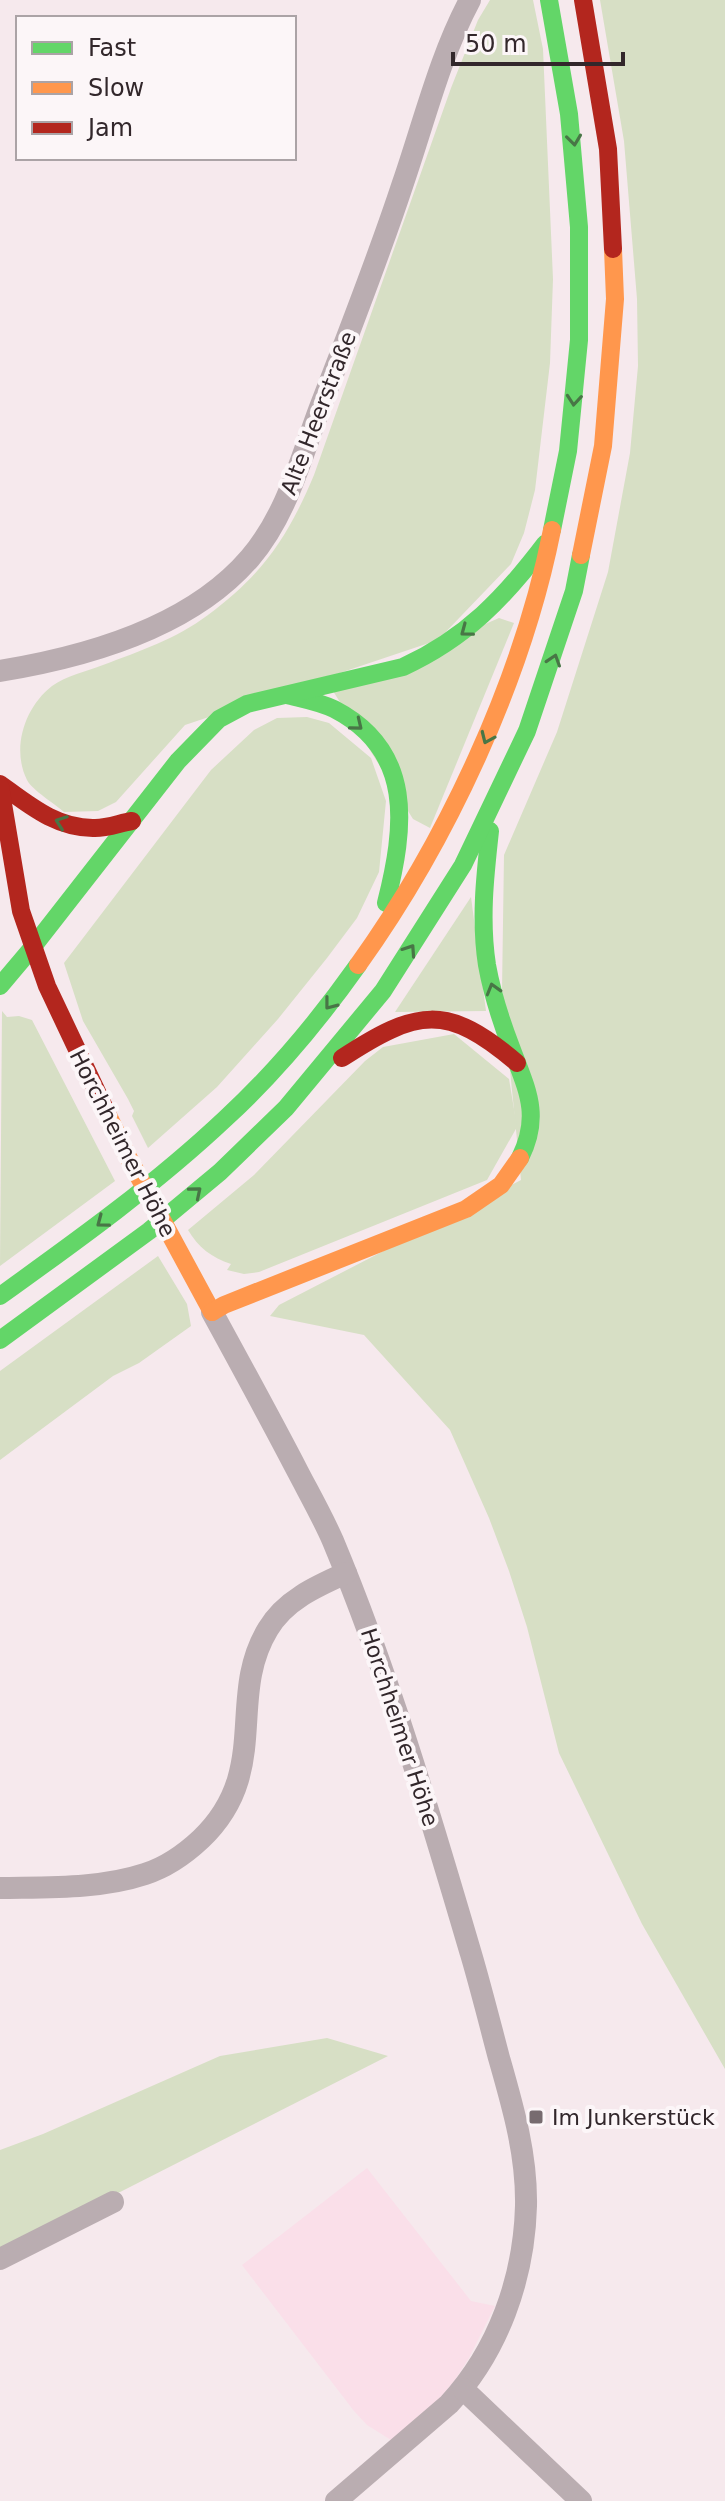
<svg xmlns="http://www.w3.org/2000/svg" width="725" height="2501" font-family="'DejaVu Sans',sans-serif">
	<style>
		.built { fill: #fadfe9 }
		.green { fill: #d7dfc5 }
		.lines { fill: none; stroke-linecap: round; stroke-linejoin: round }
		.street { stroke: #baadb1; stroke-width: 22 }
		.fast { stroke: #63d668; stroke-width: 18 }
		.slow { stroke: #ff974d; stroke-width: 18 }
		.jam { stroke: #b3261e; stroke-width: 18 }
		.oneway { stroke: #487646 }
		.poi-dot { fill: #776b6f; stroke: #fcf6f8; stroke-width: 3 }
		.labels { text-anchor: middle; stroke-width: 8; stroke-linejoin: round; paint-order: stroke }
		.street-label { font-size: 22px; fill: #32272b; stroke: #fcf6f8 }
		.poi-label { font-size: 22px; fill: #32272b; stroke: #fcf6f8; text-anchor: start }
	</style>
	<rect width="100%" height="100%" fill="#f6e9ed"/>
	<polygon class="built" points="367,2168 471,2301 495,2306 469,2358 455,2380 441,2397 391,2440 367,2425 354,2411 242,2265"/>
	<g class="green">
		<path d="M490 0H533L543 49 553 279 550 363 535 490 524 533 511 564 438 640 185 725 116 802 98 811 64 812C55 804 32 790 27 780 11 748 25 707 52 686 66 676 87 671 103 665 140 651 176 639 208 615 263 574 288 537 314 475L451 88 478 20Z"/>
		<polygon points="600,0 725,0 725,2069 642,1924 559,1753 527,1627 509,1571 489,1518 450,1430 364,1335 270,1316 279,1305 521,1180 502,990 504,855 557,732 608,572 630,453 638,366 637,299 624,141"/>
		<polygon points="499,618 514,623 430,828 413,819 333,691"/>
		<polygon points="307,717 329,723 371,758 386,801 379,872 357,918 327,958 278,1019 217,1087 148,1148 132,1116 134,1111 128,1099 83,1021 64,963 211,770 254,730 277,718"/>
		<polygon points="471,897 486,1011 395,1012"/>
		<polygon points="2,1011 7,1017 19,1016 32,1020 115,1181 0,1266"/>
		<path d="M454 1034 509 1079 517 1127 487 1180 259 1272 244 1274 227 1270 231 1264C212 1258 198 1247 188 1230L254 1175 365 1061 383 1047Z"/>
		<polygon points="158,1256 187,1304 191,1326 139,1363 113,1376 0,1460 0,1371"/>
		<polygon points="327,2038 388,2056 0,2253 0,2150 43,2134 220,2056"/>
	</g>
	<g class="lines">
		<g class="street">
			<path d="M0 671C86 657 191 627 250 558 286 516 300 461 319 410 348 335 378 259 403 183 424 122 440 56 470 0"/>
			<path d="M212 1312C241 1365 270 1418 298 1472 310 1495 323 1518 333 1541 389 1675 430 1815 471 1954 481 1988 490 2024 499 2058 513 2107 527 2155 526 2206 524 2279 498 2351 449 2404L336 2501"/>
			<path d="M0 1888C47 1887 100 1889 145 1874 167 1867 185 1854 201 1839 272 1771 226 1698 268 1629 285 1600 317 1586 346 1573"/>
			<polyline points="0,2259 113,2202"/>
			<polyline points="463,2389 581,2501"/>
		</g>
		<g class="fast">
			<polyline points="549,0 569,114 579,227 579,340 568,451 552,530"/>
			<path d="M287 695C303 699 320 702 334 709 415 751 405 827 386 903"/>
			<path d="M490 831C485 876 480 920 487 965 492 993 501 1021 511 1047 526 1088 542 1114 520 1158"/>
			<path d="M32 948 178 761 219 719 247 704 403 667C466 638 504 598 545 544"/>
			<polyline points="0,986 32,948"/>
			<path d="M0 1296C78 1240 156 1184 226 1118 276 1072 319 1020 358 965"/>
			<polyline points="0,1340 149,1231 220,1172 286,1108 383,991 463,865 527,731 574,591 581,555"/>
		</g>
		<g class="slow">
			<polyline points="581,555 603,446 615,299 613,249"/>
			<path d="M358 965C447 841 522 680 552 530"/>
			<polyline points="108,1115 127,1155 212,1312"/>
			<polyline points="212,1312 224,1305 466,1209 501,1185 520,1158"/>
		</g>
		<g class="jam">
			<polyline points="583,0 608,149 613,249"/>
			<path d="M0 784C29 805 57 829 95 828 108 828 120 823 132 821"/>
			<polyline points="0,786 21,911 47,986 108,1115"/>
			<path d="M342 1058C417 1009 447 1003 517 1063"/>
		</g>
	</g>
	<defs><path id="oneway-chevron" d="M-2-3.5L2.5 0L-2 3.5" fill="none" stroke-width="1.6" stroke-linecap="round" stroke-linejoin="round" transform="scale(2)"/></defs>
	<g class="oneway">
		<use href="#oneway-chevron" transform="translate(574 140) rotate(83)"/>
		<use href="#oneway-chevron" transform="translate(574 400) rotate(95)"/>
		<use href="#oneway-chevron" transform="translate(466 631) rotate(143)"/>
		<use href="#oneway-chevron" transform="translate(554 660) rotate(-72)"/>
		<use href="#oneway-chevron" transform="translate(357 725) rotate(39)"/>
		<use href="#oneway-chevron" transform="translate(487 738) rotate(114)"/>
		<use href="#oneway-chevron" transform="translate(61 822) rotate(-160)"/>
		<use href="#oneway-chevron" transform="translate(410 950) rotate(-56)"/>
		<use href="#oneway-chevron" transform="translate(493 989) rotate(-106)"/>
		<use href="#oneway-chevron" transform="translate(330 1004) rotate(128)"/>
		<use href="#oneway-chevron" transform="translate(196 1192) rotate(-40)"/>
		<use href="#oneway-chevron" transform="translate(102 1222) rotate(143)"/>
	</g>
	<rect class="poi-dot" x="528" y="2109" width="16" height="16" rx="4"/>
	<g class="labels">
		<g class="street-label">
			<text transform="translate(318 413) rotate(-69)" y="8">Alte Heerstraße</text>
			<text transform="translate(123 1143) rotate(63)" y="8">Horchheimer Höhe</text>
			<text transform="translate(400 1727) rotate(72)" y="8">Horchheimer Höhe</text>
		</g>
		<g class="poi-label">
			<text x="552" y="2125">Im Junkerstück</text>
		</g>
	</g>
	<rect x="16" y="16" width="280" height="144" fill="#fcf6f8" stroke="#aba3a6" stroke-width="2"/>
	<rect x="32" y="42" width="40" height="12" fill="#63d668" stroke="#aba3a6" stroke-width="2"/>
	<text x="88" y="56" font-size="24" fill="#32272b">Fast</text>
	<rect x="32" y="82" width="40" height="12" fill="#ff974d" stroke="#aba3a6" stroke-width="2"/>
	<text x="88" y="96" font-size="24" fill="#32272b">Slow</text>
	<rect x="32" y="122" width="40" height="12" fill="#b3261e" stroke="#aba3a6" stroke-width="2"/>
	<text x="88" y="136" font-size="24" fill="#32272b">Jam</text>
	<path d="M453 52v12h170v-12" fill="none" stroke="#32272b" stroke-width="4"/>
	<text x="465" y="52" font-size="24" fill="#32272b" stroke="#fcf6f8" stroke-width="6" paint-order="stroke">50 m</text>
</svg>
